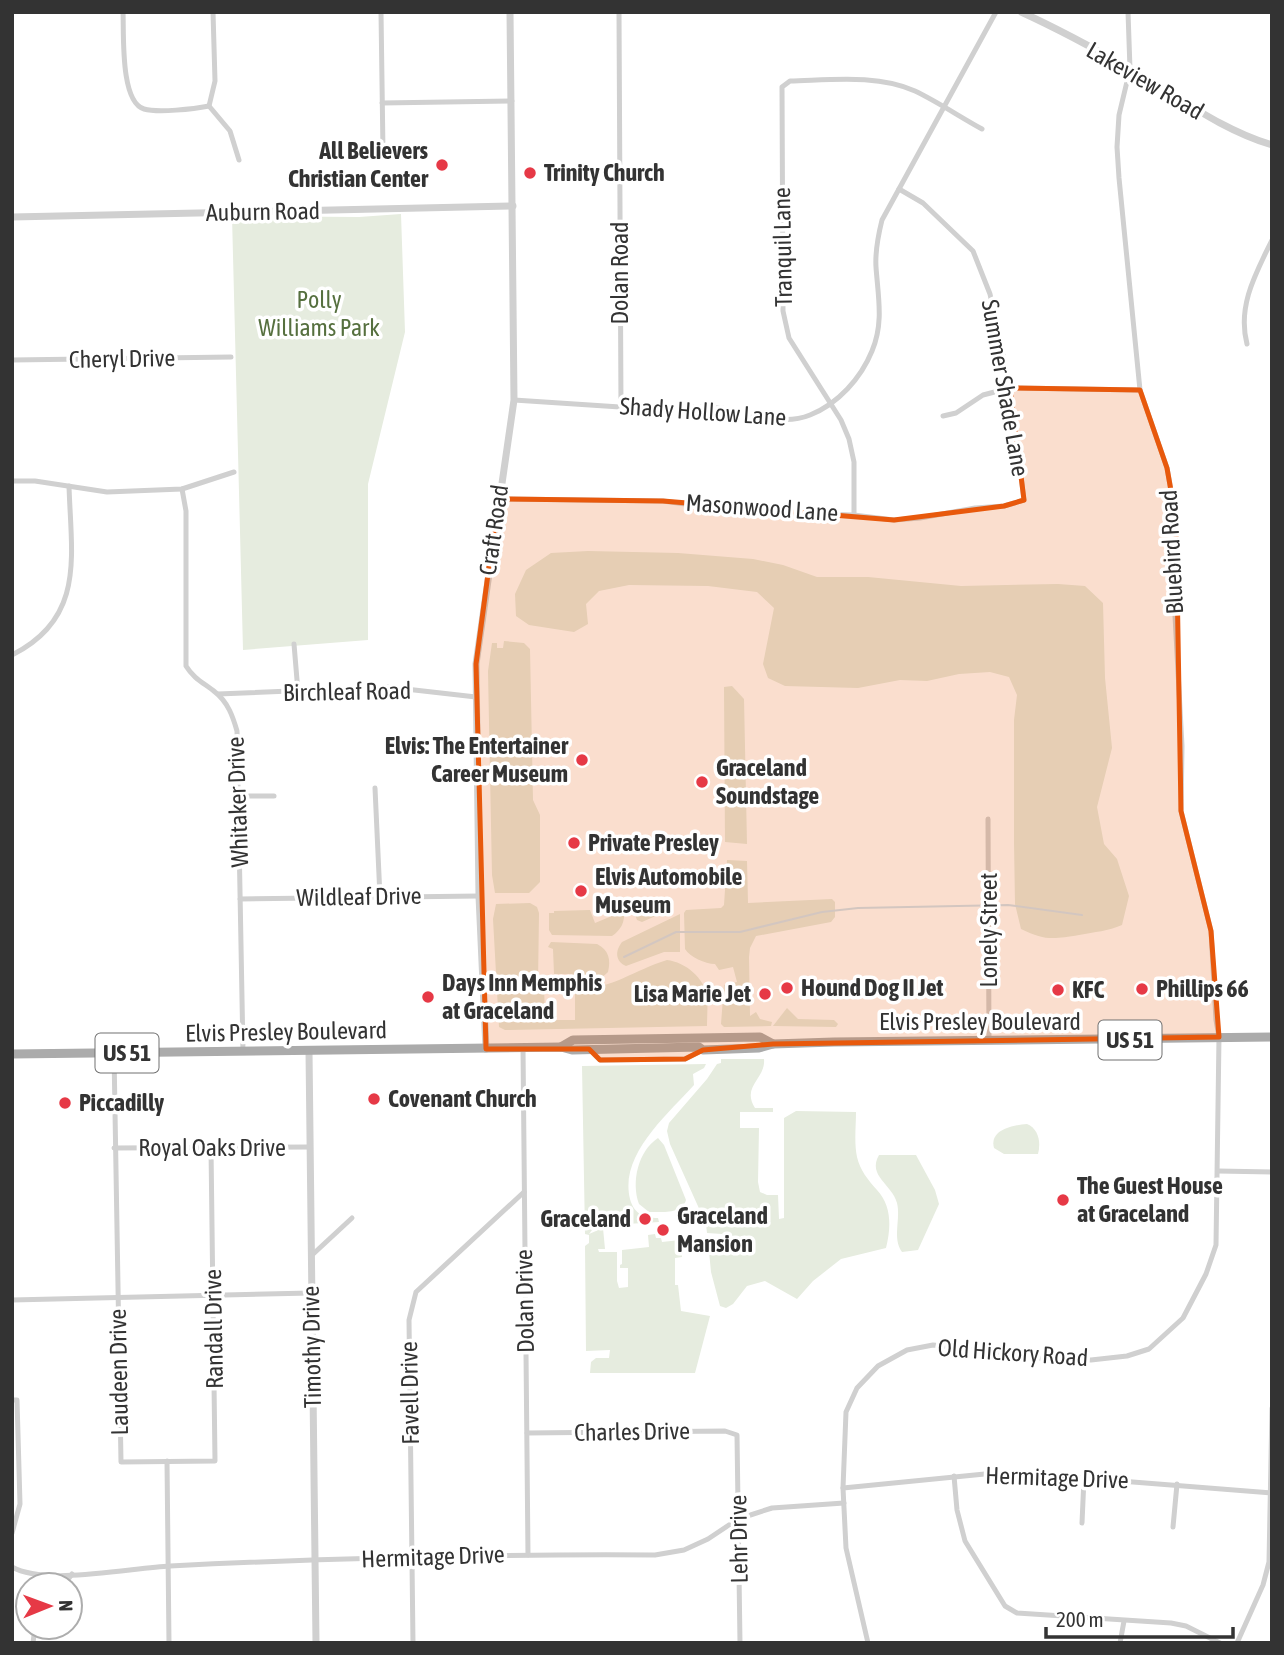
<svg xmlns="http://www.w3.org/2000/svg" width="1284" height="1655" font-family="'Asap Condensed',sans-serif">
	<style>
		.green { fill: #e6ecdf }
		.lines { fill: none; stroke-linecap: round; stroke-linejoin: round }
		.stream { stroke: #cfe2ee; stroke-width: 2 }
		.minor { stroke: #d0d0d0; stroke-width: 5 }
		.tertiary { stroke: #d0d0d0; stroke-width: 7 }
		.primary { stroke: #ababab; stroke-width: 9 }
		.marked { fill: #e8590c; fill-opacity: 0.2; stroke: #e8590c; stroke-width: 5; stroke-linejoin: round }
		.poi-dot { fill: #e63946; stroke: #fff; stroke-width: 2.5 }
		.labels { text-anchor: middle; stroke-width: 7; stroke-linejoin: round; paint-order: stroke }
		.shield { fill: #fff; stroke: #707070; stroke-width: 2 }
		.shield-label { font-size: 23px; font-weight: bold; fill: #333 }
		.street-label { font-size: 24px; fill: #333; stroke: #fff }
		.poi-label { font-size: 24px; font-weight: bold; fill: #333; stroke: #fff; text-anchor: start }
		.park-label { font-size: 24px; fill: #56703f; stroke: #fff }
	</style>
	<rect width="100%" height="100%" fill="#fff"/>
	<g class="green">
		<polygon points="401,214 405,332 368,484 368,640 243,650 232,216 359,217"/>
		<path d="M588 551 678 553 753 559 783 565 817 577H868L961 586 1058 584 1085 586 1103 603 1105 678 1112 748 1097 807 1104 844 1117 859 1129 896 1122 925C1108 931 1095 932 1079 935 1054 939 1045 941 1021 929L1015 904 1014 842V720L1017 695 1009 677 990 672 959 674 927 681 900 680 858 688 785 686 768 678 763 664 774 608 757 592 708 586 629 585 599 591 586 604 588 624 574 632 529 625 516 616 515 594 526 570 551 553Z"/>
		<polygon points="504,641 524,643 530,649 533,800 540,815 540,882 529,893 495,893 492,875 488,671 492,643 497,643 497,648 503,648"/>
		<polygon points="732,686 744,699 747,844 725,842 724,687"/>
		<path d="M727 860 747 861 748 903 832 899 835 902V917L831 922 756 936 750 948 749 957 750 1016 756 1012 760 1019 772 1022 771 1026 724 1027 721 1024 724 985 737 982 733 967 719 970 715 964C705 964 690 957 685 949L684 913 686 910 721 908 724 905Z"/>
		<polygon points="666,900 669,903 669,910 642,922 637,920 633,909 638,902"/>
		<path d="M530 903 537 907 539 913 538 983 544 984 545 1020H575V989C611 990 634 970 667 960 685 962 705 978 707 997 708 1006 707 1016 707 1026L505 1030 499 1027 493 919 496 904Z"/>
		<path d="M590 910 595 923 624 911C625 922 621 930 612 936L552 935 549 930V913H554V911Z"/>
		<path d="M680 914V952H664L626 966C615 961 615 951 622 942Z"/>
		<path d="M551 942 597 944C609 950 611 960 608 972 600 981 586 981 574 981L572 974H554L553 949 548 947Z"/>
		<polygon points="787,1008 798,1019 834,1020 838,1024 836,1027 773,1026"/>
		<path d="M721 1059H764C766 1079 741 1086 755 1108H773V1112H740V1128H759L758 1182 760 1192 767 1195H778L779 1219 784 1218V1118L796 1111 856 1112C856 1126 854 1143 857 1157 860 1170 868 1180 877 1190 892 1206 891 1228 886 1248L841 1259 813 1281 797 1299 765 1281 747 1286 733 1304 726 1308 720 1306 711 1272 708 1241 722 1237V1234L707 1233 706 1224 670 1144 667 1131 669 1123 707 1079 717 1064 721 1063Z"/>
		<path d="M706 1064 704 1068 693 1074 694 1085C668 1114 619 1155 630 1199 634 1214 644 1218 658 1218L659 1222 595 1226 589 1234 603 1228 605 1249H598L599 1252H617V1281L619 1288 628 1287V1268H620V1265L622 1264V1250L649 1247 648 1235 655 1234 656 1238H661L662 1242 680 1240 682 1257 675 1258V1285H678L681 1311 710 1316 695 1373H590L591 1362 596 1358H609L610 1350 586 1351 585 1246 589 1243V1235L585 1234 582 1066Z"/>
		<path d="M1027 1124C1039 1129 1041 1143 1038 1154H1004L994 1148C989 1130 1013 1125 1027 1124Z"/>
		<path d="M658 1138 664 1145 686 1200C682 1214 662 1212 649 1212L639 1204C631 1182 638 1151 658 1138Z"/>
		<path d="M879 1155H916L935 1190 939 1204 918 1250 902 1252C892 1238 901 1219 897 1203 892 1184 867 1176 879 1155Z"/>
	</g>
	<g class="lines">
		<polyline class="stream" points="624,957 676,932 740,932 822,912 858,908 1008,905 1082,915"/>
		<g class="minor">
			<path d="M123 12C124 33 120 102 144 109 158 113 194 109 209 106"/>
			<polyline points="213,12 215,81 209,106 230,131 239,160"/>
			<polyline points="381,12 383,152"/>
			<polyline points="619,12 621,407"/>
			<polyline points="382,103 512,101"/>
			<path d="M1247 344C1237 306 1256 273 1272 240"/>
			<polyline points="12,360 231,357"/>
			<path d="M514 400C549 402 585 405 620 407 654 408 688 405 721 408 751 412 781 427 810 415 838 404 861 378 872 351 884 323 878 296 876 267 875 251 878 236 882 220L996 12"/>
			<polyline points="943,416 956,413 983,395 1010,388 1140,390"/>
			<polyline points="12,481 35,481 107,492 182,489 234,472"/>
			<path d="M182 489 186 511V666C194 679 204 683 215 692 228 702 233 717 237 731L243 1052"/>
			<polyline points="498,499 663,501 745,512 854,515 894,520 920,518 975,508 1004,506 1024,500 1010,388 990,294 973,251 923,203 899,189"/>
			<path d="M854 515V462L849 439 841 420 789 338 783 311 782 87 790 81C830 80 878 74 915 91 938 102 960 117 982 129"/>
			<polyline points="294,644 298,692"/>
			<path d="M12 655C86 618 71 555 69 486"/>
			<polyline points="218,694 388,687 476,697"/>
			<polyline points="375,788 380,897"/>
			<polyline points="239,796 274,796"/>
			<polyline points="988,819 989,1041"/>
			<polyline points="240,899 479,896"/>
			<polyline points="523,1048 528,1555"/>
			<polyline points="589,1049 600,1060 606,1060 685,1059 703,1050"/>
			<polyline points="114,1053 121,1462 215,1461 211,1148"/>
			<polyline points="114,1148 310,1147"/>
			<polyline points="1218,1171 1272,1172"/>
			<polyline points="311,1256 352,1218"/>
			<polyline points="12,1300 311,1293"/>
			<polyline points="12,1400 17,1400 20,1504 12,1533"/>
			<polyline points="527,1433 725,1431 737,1435 740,1643"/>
			<polyline points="167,1461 169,1643"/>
			<polyline points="954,1476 957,1510 965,1541 1005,1606 1017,1613 1171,1623 1186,1626 1220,1643"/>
			<polyline points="843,1488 1005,1472 1272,1493"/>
			<polyline points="1082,1523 1084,1478"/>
			<polyline points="1173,1527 1177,1484"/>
			<path d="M12 1567C46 1586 130 1568 170 1566 331 1558 493 1554 655 1555L684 1550 708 1539 738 1519 772 1508 844 1503"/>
			<polyline points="64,1585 72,1574"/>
			<polyline points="33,1643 35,1627"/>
			<polyline points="413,1643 409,1320 416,1292 524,1192"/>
			<polyline points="868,1643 846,1548 843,1488 846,1412 857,1388 878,1366 907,1350 933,1345 962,1348 1013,1357 1091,1360 1127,1356 1149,1349 1183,1318 1206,1274 1216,1245 1219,1037 1216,1020 1211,931 1181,811 1182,746 1173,578 1176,519 1167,468 1140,390 1119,178 1117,147 1119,115 1130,69 1128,12"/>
			<polyline points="1120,1643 1124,1621"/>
			<polyline points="1237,1643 1263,1585 1269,1562 1272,1408"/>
		</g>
		<g class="tertiary">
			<path d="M1021 12C1056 28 1097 50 1130 69 1178 96 1219 129 1272 145"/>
			<polyline points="12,217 513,206"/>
			<polyline points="486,1049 479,896 476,664 514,400 510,12"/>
			<polyline points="309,1051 316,1643"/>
		</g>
		<g class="primary">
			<polyline points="561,1047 573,1040 760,1037 773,1044"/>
			<polyline points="12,1054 561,1047 572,1050 699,1047 703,1050 759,1048 773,1044 834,1042 1272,1037"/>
		</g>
	</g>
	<path class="marked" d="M1010 388 1140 390 1167 468 1176 519 1181 811 1211 931 1219 1037 773 1044 703 1050 685 1059 600 1060 589 1049H486L476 664 498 499 663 501 894 520 1004 506 1024 500Z"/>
	<g class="poi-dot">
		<circle cx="442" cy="165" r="7"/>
		<circle cx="530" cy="173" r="7"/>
		<circle cx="582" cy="760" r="7"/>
		<circle cx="702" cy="782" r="7"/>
		<circle cx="574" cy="843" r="7"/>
		<circle cx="581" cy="891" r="7"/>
		<circle cx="787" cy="988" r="7"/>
		<circle cx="1142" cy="989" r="7"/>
		<circle cx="1058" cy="990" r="7"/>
		<circle cx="765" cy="994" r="7"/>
		<circle cx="428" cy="997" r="7"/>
		<circle cx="374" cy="1099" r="7"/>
		<circle cx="65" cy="1103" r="7"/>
		<circle cx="1063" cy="1200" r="7"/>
		<circle cx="645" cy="1219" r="7"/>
		<circle cx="663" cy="1230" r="7"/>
	</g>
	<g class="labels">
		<g class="shield">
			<rect x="1098.5" y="1020.5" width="63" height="39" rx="5"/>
			<rect x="95.5" y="1033.5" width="63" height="39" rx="5"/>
		</g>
		<g class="shield-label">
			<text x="1130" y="1048">US 51</text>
			<text x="127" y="1061">US 51</text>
		</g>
		<g class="street-label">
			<text transform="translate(1145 81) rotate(30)" y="8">Lakeview Road</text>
			<text transform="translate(263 212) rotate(-1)" y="8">Auburn Road</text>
			<text transform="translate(783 247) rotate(-91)" y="8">Tranquil Lane</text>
			<text transform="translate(620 273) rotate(-90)" y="8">Dolan Road</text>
			<text transform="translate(122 359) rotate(-1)" y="8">Cheryl Drive</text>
			<text transform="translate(1005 388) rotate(80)" y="8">Summer Shade Lane</text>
			<text transform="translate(703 412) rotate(4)" y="8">Shady Hollow Lane</text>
			<text transform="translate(762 508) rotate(4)" y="8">Masonwood Lane</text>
			<text transform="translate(494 530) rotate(-82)" y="8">Craft Road</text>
			<text transform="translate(1172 552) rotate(-93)" y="8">Bluebird Road</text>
			<text transform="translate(347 692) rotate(-1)" y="8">Birchleaf Road</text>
			<text transform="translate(238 802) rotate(-92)" y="8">Whitaker Drive</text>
			<text transform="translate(359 897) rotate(-1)" y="8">Wildleaf Drive</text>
			<text transform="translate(989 930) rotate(-90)" y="8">Lonely Street</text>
			<text x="980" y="1030">Elvis Presley Boulevard</text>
			<text transform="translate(286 1032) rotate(-1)" y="8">Elvis Presley Boulevard</text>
			<text x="212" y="1156">Royal Oaks Drive</text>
			<text transform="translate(525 1301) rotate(-91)" y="8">Dolan Drive</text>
			<text transform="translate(214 1329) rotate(-91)" y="8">Randall Drive</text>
			<text transform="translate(312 1347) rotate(-91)" y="8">Timothy Drive</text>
			<text transform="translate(1013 1353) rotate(4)" y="8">Old Hickory Road</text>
			<text transform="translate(119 1372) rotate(-91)" y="8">Laudeen Drive</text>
			<text transform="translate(410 1393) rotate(-91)" y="8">Favell Drive</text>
			<text transform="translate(632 1432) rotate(-1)" y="8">Charles Drive</text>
			<text transform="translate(1057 1478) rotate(2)" y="8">Hermitage Drive</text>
			<text transform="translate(739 1539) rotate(-91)" y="8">Lehr Drive</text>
			<text transform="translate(433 1557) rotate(-2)" y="8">Hermitage Drive</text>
		</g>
		<g class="poi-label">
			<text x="428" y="159" text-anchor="end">All Believers<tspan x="428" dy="28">Christian Center</tspan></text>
			<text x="544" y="181">Trinity Church</text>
			<text x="568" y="754" text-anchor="end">Elvis: The Entertainer<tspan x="568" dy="28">Career Museum</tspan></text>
			<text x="716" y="776">Graceland<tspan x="716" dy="28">Soundstage</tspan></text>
			<text x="588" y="851">Private Presley</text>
			<text x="595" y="885">Elvis Automobile<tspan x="595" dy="28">Museum</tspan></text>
			<text x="442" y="991">Days Inn Memphis<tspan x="442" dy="28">at Graceland</tspan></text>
			<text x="801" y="996">Hound Dog II Jet</text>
			<text x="1156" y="997">Phillips 66</text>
			<text x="1072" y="998">KFC</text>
			<text x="751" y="1002" text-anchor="end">Lisa Marie Jet</text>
			<text x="388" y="1107">Covenant Church</text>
			<text x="79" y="1111">Piccadilly</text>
			<text x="1077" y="1194">The Guest House<tspan x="1077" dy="28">at Graceland</tspan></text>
			<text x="677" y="1224">Graceland<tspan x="677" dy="28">Mansion</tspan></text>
			<text x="631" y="1227" text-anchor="end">Graceland</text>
		</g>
		<g class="park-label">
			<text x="319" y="308">Polly<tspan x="319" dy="28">Williams Park</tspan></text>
		</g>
	</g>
	<rect width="1284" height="1655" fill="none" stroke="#333333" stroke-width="28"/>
	<g transform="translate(49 1606) rotate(89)"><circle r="33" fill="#ffffff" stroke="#adadad" stroke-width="2"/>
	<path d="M0-5L12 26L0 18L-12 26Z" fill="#e63946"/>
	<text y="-10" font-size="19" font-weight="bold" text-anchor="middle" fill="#333333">N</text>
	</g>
	<path d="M1046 1627v10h187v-10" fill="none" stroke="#333333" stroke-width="3.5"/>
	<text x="1056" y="1627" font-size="21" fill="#333333" stroke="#ffffff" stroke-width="5" paint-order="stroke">200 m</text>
</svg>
